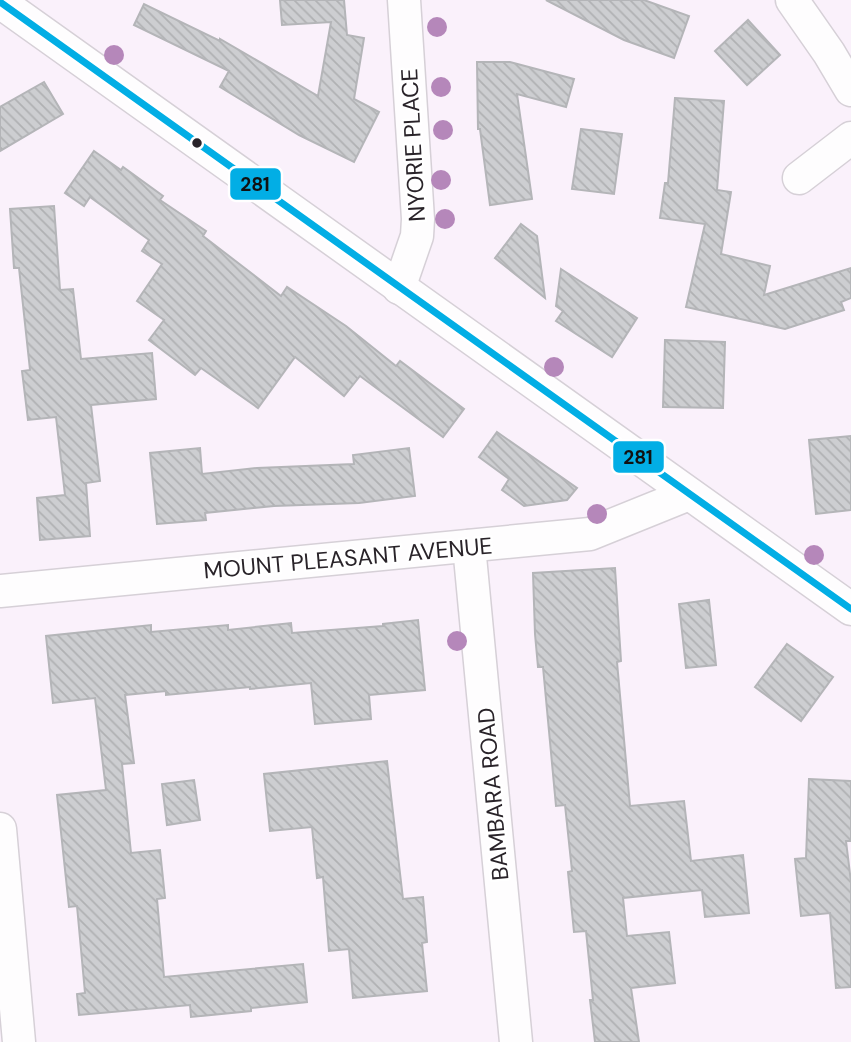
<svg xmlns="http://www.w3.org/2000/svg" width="851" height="1042" font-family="'DM Sans',sans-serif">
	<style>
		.building { fill: url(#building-back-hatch); stroke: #b4b5b8; stroke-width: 2 }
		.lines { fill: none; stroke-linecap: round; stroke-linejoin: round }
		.minor-casing { stroke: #d6d0d7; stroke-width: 35 }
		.minor { stroke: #fefdfe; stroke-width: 32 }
		.bus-1-casing { stroke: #fff; stroke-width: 12 }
		.bus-1 { stroke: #02aee5; stroke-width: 7 }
		.tree { fill: #b587ba }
		.bus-dot { fill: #292329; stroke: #fff; stroke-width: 2.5 }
		.labels { text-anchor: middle; stroke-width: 5; stroke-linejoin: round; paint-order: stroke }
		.street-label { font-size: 23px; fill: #292329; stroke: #fff }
		.line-badge { stroke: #fff; stroke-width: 2.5 }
		.pale-badge-label { font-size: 19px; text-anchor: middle; font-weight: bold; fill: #111 }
	</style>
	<defs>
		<pattern id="building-back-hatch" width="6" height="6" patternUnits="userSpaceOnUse" patternTransform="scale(1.75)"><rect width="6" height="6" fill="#cdced1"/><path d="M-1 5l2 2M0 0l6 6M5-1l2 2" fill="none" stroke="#b0b1b3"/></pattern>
	</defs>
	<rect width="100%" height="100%" fill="#faf1fb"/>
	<g class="building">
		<polygon points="280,0 344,0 347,35 364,38 354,99 379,112 354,162 299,135 220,87 229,71 134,25 144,4 220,41 220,39 318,96 331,22 282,25"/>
		<polygon points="546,0 644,0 689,16 674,58 624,40"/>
		<polygon points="748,20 780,55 747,85 715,51"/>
		<polygon points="477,62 510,62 574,79 566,107 517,94 532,199 490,205 480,129 478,129"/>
		<polygon points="44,82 63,114 0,151 0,107"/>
		<polygon points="675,98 724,101 717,190 731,192 721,254 770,266 764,295 851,268 851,298 841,302 844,310 785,329 686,307 705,224 660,218 665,183 668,183"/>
		<polygon points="581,129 622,134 614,194 572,189"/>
		<polygon points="94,151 121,170 123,167 163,196 160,200 206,231 203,236 281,296 287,287 346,326 396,366 400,361 464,409 443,437 360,376 344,396 295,357 258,408 201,368 195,375 149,340 164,320 137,301 162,264 142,251 149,240 90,197 84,206 65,193"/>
		<polygon points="54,206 60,290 73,289 81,359 152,353 156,399 91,405 100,481 86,483 90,536 40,540 37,498 65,495 56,417 28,420 22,371 30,370 19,268 14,268 10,209"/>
		<polygon points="521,224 537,236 545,298 495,258"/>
		<polygon points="561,269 637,318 612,357 556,321 563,311 556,306"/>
		<polygon points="665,340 725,342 723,408 663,407"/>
		<polygon points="497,432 577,488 567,500 524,506 502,490 509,479 479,457"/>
		<polygon points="851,436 851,510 816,514 809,440"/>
		<polygon points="200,448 202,474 257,468 354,464 353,455 409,448 415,496 359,503 274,506 205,513 206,520 157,524 150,453"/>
		<polygon points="615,568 621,661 617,662 630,806 684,801 691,861 743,855 749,913 705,917 702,890 623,898 627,936 669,932 675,983 631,988 639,1042 595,1042 590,1000 593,1000 586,931 574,932 568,872 572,871 565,805 556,806 543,667 538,667 535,634 533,573"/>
		<polygon points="709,600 716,665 686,668 679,604"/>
		<polygon points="418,620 425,690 369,695 371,719 315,724 311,683 250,689 250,687 166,695 166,691 125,695 134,763 122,764 131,853 160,850 165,898 157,899 164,977 303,964 307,1002 251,1008 251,1011 191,1017 190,1005 79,1015 77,994 85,993 77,906 69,907 57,795 106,790 95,698 53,703 46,636 151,625 151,632 228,625 228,630 291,623 292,633 383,626 383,624"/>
		<polygon points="787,644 833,677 801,721 755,687"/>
		<polygon points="387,761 403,899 423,897 427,942 422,943 427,991 353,998 349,949 329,951 323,877 317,878 312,827 270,831 264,774"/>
		<polygon points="809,779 851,781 851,841 846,841 851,882 851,987 836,988 830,913 801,916 795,859 806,858"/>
		<polygon points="194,780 200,820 167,825 162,784"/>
	</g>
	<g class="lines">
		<g class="minor-casing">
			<g id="minor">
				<polyline points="792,0 829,53 851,90"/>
				<polyline points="0,2 851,609"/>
				<polyline points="799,178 851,138"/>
				<polyline points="399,288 417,236 418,219 404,0"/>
				<polyline points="469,546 516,1042"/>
				<polyline points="0,591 590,534 689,494"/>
				<polyline points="0,829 19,1042"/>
			</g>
		</g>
		<use href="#minor" class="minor"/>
		<g class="bus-1-casing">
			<polyline id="bus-1" points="0,2 851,609"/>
		</g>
		<use href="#bus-1" class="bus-1"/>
	</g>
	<g class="tree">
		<circle cx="437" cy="27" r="10"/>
		<circle cx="114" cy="55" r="10"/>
		<circle cx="441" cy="87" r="10"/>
		<circle cx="443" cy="130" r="10"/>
		<circle cx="441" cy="180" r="10"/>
		<circle cx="445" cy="219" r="10"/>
		<circle cx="554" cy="367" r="10"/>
		<circle cx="597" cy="514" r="10"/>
		<circle cx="814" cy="555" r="10"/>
		<circle cx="457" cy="641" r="10"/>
	</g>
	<circle class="bus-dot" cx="197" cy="143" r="6"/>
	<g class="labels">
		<g class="street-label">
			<text transform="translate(413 145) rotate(-93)" y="8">NYORIE PLACE</text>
			<text transform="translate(348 558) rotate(-5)" y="8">MOUNT PLEASANT AVENUE</text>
			<text transform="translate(493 794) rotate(-95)" y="8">BAMBARA ROAD</text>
		</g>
	</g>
	<g class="line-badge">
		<rect x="229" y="167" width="53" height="34" rx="7" fill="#02aee5"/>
		<rect x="612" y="440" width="53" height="34" rx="7" fill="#02aee5"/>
	</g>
	<g class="pale-badge-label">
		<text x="255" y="191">281</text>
		<text x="638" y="464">281</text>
	</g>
</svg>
